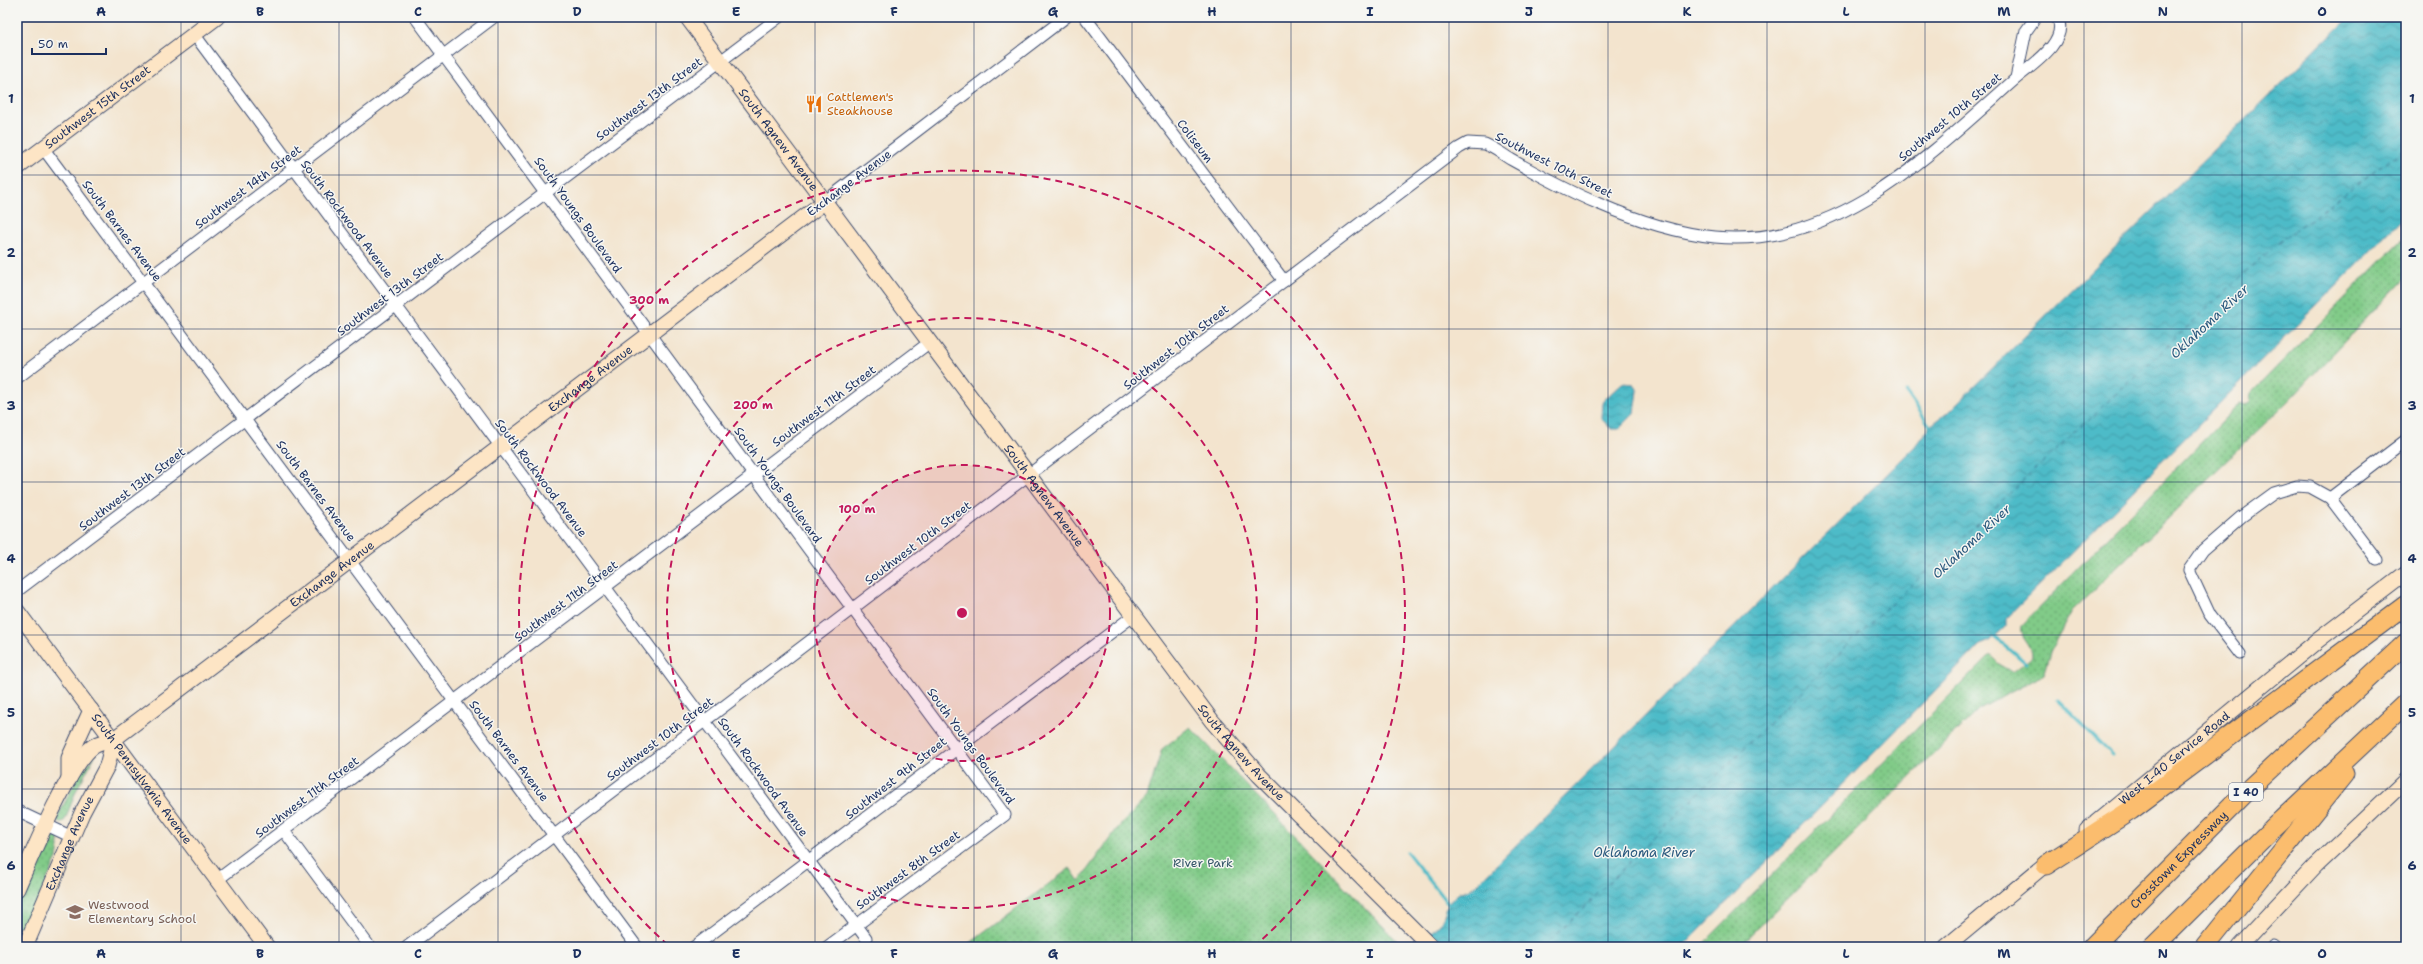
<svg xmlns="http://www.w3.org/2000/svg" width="2423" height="964" font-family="'Shantell Sans',sans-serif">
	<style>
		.grass { fill: url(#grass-dots); stroke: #4e7d73 }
		.water { fill: url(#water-waves); stroke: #347593 }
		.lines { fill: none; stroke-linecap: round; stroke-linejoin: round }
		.stream { stroke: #4ebbc8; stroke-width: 3 }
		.ferry { stroke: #2a597e; stroke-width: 1; stroke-dasharray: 5 4; stroke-linecap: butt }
		.street-casing { stroke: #3b4a6f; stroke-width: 13 }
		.secondary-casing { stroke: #3b4a6f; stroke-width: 17 }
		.highway-casing { stroke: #3b4a6f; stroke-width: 21 }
		.street { stroke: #fff; stroke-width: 11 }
		.secondary { stroke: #fde5c5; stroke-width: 15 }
		.highway { stroke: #fbbd6e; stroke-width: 19 }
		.grid { fill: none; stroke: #1b2f5e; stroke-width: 1; stroke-opacity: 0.55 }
		.ring { fill: none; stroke: #c2185b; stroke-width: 2; stroke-dasharray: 7 5 }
		.labels { text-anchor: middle; stroke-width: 3; stroke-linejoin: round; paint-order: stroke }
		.shield { fill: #f6f6f2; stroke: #5d6b8a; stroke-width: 1 }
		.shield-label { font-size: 11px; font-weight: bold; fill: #1b2f5e }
		.food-label { font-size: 12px; fill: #c56008; stroke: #f6f6f2; text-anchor: start }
		.street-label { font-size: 12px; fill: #1b2f5e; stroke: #f6f6f2 }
		.park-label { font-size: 12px; fill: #345668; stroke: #f6f6f2 }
		.education-label { font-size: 12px; fill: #785e54; stroke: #f6f6f2; text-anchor: start }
		.water-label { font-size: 13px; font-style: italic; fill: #2a597e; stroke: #f6f6f2 }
		.centre { fill: #c2185b; stroke: #f6f6f2; stroke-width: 2 }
		.ring-label { font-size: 12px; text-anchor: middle; font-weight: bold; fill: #c2185b; stroke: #f6f6f2; stroke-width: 3; stroke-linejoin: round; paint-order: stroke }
		.neatline { fill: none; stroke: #1b2f5e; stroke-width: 1.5 }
		.grid-label { font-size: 13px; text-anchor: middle; font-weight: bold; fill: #1b2f5e }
	</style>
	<defs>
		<pattern id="grass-dots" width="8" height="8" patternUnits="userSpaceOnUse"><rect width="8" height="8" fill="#81cb88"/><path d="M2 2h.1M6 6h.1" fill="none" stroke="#69a572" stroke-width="1.8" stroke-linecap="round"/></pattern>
		<pattern id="water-waves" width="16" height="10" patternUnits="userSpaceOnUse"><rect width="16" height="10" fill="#4ebbc8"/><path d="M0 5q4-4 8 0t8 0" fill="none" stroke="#4098a6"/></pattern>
	</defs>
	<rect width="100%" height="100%" fill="#f6f6f2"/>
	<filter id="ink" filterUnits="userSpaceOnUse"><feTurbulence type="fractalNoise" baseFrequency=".025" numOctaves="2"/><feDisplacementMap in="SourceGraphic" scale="8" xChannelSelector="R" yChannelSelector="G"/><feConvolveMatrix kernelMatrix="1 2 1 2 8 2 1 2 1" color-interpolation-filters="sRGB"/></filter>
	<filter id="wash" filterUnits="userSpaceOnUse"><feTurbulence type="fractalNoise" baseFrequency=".012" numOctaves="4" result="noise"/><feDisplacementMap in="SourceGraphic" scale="16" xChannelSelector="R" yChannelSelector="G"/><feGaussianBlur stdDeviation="0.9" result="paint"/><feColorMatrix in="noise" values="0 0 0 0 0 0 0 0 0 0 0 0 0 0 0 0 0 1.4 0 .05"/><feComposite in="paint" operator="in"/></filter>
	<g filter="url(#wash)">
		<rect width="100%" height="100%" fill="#f3e4ce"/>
		<g class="grass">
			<path d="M2406 236V277L2287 402 2072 611 2051 649 2044 672 2036 679 1979 709 1739 947H1700L1990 655 1999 664 2013 672 2032 657C2033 644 2018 638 2021 626L2240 403 2246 405 2250 402 2251 393Z"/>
			<polygon points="1190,727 1403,947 965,947 1070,868 1079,881 1117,829 1147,797 1162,749"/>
			<polygon points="96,754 76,791 65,820 61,823 58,821 57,818 78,776"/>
			<polygon points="58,835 59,847 57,858 17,947 17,903 39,851 46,842"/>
		</g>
		<g class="water">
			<polygon points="2349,17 2406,17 2406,215 2006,619 2006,626 1990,641 1980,645 1683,947 1417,947 1442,921 1448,904 1458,893 1473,888 1915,446 1930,426 1946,414"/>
			<polygon points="1622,383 1634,384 1638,391 1635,413 1619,429 1611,429 1601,418 1602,402"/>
		</g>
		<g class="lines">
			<g class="stream">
				<polyline points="1906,392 1930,426"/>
				<polyline points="1995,637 2026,663"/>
				<polyline points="2058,700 2113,756"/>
				<polyline points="1407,852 1448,904"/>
			</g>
			<polyline class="ferry" points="1544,947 1853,640 2274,246 2406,148"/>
		</g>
	</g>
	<g filter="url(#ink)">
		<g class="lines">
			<g class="street-casing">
				<g id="street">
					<polyline points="415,17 1005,815 827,947"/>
					<polyline points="1085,17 1284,281"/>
					<polyline points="194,34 866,938"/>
					<polyline points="2016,78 2026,31 2036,17"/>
					<polyline points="43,148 637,947"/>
					<polyline points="824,202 1066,17"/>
					<polyline points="17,378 494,17"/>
					<polyline points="2330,498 2406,440"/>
					<polyline points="17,591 779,17"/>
					<polyline points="2240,654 2210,615 2189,570 2203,550 2241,517 2274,493 2297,486 2310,487 2330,498 2377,560"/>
					<polyline points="17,811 72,837"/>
					<polyline points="284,831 370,947"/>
					<polyline points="217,880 930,342"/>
					<polyline points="2273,946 2274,947"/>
					<path d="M407 947 1459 148 1468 143 1485 144C1495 148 1503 155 1512 160 1539 175 1568 191 1597 203 1634 219 1674 233 1715 237 1836 249 1929 156 2012 82 2027 68 2071 42 2057 17"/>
					<polyline points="694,947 1133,616"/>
				</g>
			</g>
			<g class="secondary-casing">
				<g id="secondary">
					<path id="s1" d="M687 17 1212 721 1259 775 1431 947"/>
					<path id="s2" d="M17 168 217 17"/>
					<path id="s3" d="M17 611 267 947"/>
					<polyline points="69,779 69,758 91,710"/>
					<path id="s4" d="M2087 830 2317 641 2406 573"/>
					<path id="s5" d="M17 889C29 861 71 760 94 746 99 743 108 741 114 739L824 202"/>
					<path id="s6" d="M25 947 82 813 107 766 114 739"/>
					<polyline points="1946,947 2053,858"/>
					<polyline points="2239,947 2316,865 2406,780"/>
				</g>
			</g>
			<g class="highway-casing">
				<g id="highway">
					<polyline points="2046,865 2131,810 2406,605"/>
					<path id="s7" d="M2092 947 2247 791 2406 643"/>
					<polyline points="2153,947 2273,828 2406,703"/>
					<polyline points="2205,947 2344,774"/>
				</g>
			</g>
			<use href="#street" class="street"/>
			<use href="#secondary" class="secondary"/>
			<use href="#highway" class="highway"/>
		</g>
	</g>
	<path class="grid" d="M181 17V947M339 17V947M498 17V947M656 17V947M815 17V947M974 17V947M1132 17V947M1291 17V947M1449 17V947M1608 17V947M1767 17V947M1925 17V947M2084 17V947M2242 17V947M17 175H2406M17 329H2406M17 482H2406M17 635H2406M17 789H2406"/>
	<circle cx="962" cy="613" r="148" fill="#c2185b" fill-opacity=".12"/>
	<g class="ring">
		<circle cx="962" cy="613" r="148"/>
		<circle cx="962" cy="613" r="295"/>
		<path d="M668 945A443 443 0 1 1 1256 945"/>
	</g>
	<defs>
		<g id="restaurant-bare" transform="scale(1.38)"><path d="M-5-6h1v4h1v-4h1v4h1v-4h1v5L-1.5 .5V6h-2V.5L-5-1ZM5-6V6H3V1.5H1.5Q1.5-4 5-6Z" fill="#e8710a" stroke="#f6f6f2" stroke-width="2.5" paint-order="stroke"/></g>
		<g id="school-bare" transform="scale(1.38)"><path d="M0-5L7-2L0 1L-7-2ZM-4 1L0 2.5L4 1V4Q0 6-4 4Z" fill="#8d6e63" stroke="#f6f6f2" stroke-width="2.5" paint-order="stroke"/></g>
	</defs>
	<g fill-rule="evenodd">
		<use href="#restaurant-bare" x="814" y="104"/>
		<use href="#school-bare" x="75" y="912"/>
	</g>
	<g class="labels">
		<rect class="shield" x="2229" y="783" width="34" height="18" rx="3"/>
		<g class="shield-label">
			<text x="2246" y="796">I 40</text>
		</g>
		<g class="food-label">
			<text x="827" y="101">Cattlemen's<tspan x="827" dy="14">Steakhouse</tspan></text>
		</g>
		<g class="street-label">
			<text transform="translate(649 99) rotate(-37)" y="4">Southwest 13th Street</text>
			<text dy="4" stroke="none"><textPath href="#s2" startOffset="101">Southwest 15th Street</textPath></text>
			<text transform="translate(1950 117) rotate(-40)" y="4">Southwest 10th Street</text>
			<text dy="4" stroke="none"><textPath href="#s1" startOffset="153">South Agnew Avenue</textPath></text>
			<text transform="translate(1195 141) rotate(53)" y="4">Coliseum</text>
			<text transform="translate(1554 165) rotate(27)" y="4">Southwest 10th Street</text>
			<text transform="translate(849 183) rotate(-37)" y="4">Exchange Avenue</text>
			<text transform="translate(248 187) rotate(-37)" y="4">Southwest 14th Street</text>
			<text transform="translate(578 215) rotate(54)" y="4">South Youngs Boulevard</text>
			<text transform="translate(347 219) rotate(53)" y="4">South Rockwood Avenue</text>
			<text transform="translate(122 231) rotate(53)" y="4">South Barnes Avenue</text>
			<text transform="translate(390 294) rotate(-37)" y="4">Southwest 13th Street</text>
			<text transform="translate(1176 347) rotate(-38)" y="4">Southwest 10th Street</text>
			<text dy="4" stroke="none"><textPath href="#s5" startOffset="782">Exchange Avenue</textPath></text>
			<text transform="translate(824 406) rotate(-37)" y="4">Southwest 11th Street</text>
			<text transform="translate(541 478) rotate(53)" y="4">South Rockwood Avenue</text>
			<text transform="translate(778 485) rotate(54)" y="4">South Youngs Boulevard</text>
			<text transform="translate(132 489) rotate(-37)" y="4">Southwest 13th Street</text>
			<text transform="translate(316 491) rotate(53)" y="4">South Barnes Avenue</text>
			<text dy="4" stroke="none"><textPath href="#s1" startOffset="597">South Agnew Avenue</textPath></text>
			<text transform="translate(918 543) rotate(-37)" y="4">Southwest 10th Street</text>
			<text dy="4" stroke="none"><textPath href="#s5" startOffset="458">Exchange Avenue</textPath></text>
			<text transform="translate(566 601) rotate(-37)" y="4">Southwest 11th Street</text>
			<text transform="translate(660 739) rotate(-37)" y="4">Southwest 10th Street</text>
			<text transform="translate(971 746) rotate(54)" y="4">South Youngs Boulevard</text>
			<text transform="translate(509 751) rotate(53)" y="4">South Barnes Avenue</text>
			<text dy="4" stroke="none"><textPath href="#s1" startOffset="921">South Agnew Avenue</textPath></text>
			<text dy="4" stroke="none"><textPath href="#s4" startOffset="113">West I-40 Service Road</textPath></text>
			<text transform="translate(763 777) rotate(54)" y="4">South Rockwood Avenue</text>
			<text transform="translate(896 778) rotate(-38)" y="4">Southwest 9th Street</text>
			<text dy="4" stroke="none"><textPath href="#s3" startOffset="209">South Pennsylvania Avenue</textPath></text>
			<text transform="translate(307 797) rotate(-37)" y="4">Southwest 11th Street</text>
			<text dy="4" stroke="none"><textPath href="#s6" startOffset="113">Exchange Avenue</textPath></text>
			<text dy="4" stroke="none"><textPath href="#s7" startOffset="123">Crosstown Expressway</textPath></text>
			<text transform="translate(908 870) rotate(-36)" y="4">Southwest 8th Street</text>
		</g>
		<g class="park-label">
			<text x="1203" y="867">River Park</text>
		</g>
		<g class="education-label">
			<text x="88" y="909">Westwood<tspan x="88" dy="14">Elementary School</tspan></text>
		</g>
		<g class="water-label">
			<text transform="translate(2209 321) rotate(-43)" y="5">Oklahoma River</text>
			<text transform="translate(1971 541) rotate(-43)" y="5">Oklahoma River</text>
			<text x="1644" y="857">Oklahoma River</text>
		</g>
	</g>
	<circle cx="962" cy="613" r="6" class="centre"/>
	<g class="ring-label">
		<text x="649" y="304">300 m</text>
		<text x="753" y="409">200 m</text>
		<text x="857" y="513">100 m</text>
	</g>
	<rect width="2423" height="964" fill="none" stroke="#f6f6f2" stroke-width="44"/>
	<path d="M32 48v6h74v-6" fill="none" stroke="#1b2f5e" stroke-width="2"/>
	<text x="38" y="48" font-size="12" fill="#1b2f5e" stroke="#f6f6f2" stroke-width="3" paint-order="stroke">50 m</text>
	<rect x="22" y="22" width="2379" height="920" class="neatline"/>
	<g class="grid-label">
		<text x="101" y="16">A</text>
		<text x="260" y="16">B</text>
		<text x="418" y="16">C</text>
		<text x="577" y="16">D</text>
		<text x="736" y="16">E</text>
		<text x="894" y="16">F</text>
		<text x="1053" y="16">G</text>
		<text x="1212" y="16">H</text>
		<text x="1370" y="16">I</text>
		<text x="1529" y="16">J</text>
		<text x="1687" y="16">K</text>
		<text x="1846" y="16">L</text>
		<text x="2004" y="16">M</text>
		<text x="2163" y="16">N</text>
		<text x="2322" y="16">O</text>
		<text x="11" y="103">1</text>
		<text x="2412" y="103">1</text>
		<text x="11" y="257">2</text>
		<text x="2412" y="257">2</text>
		<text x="11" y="410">3</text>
		<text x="2412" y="410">3</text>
		<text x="11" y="563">4</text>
		<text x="2412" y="563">4</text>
		<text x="11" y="717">5</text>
		<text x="2412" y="717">5</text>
		<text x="11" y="870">6</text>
		<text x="2412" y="870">6</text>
		<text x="101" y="958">A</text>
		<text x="260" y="958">B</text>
		<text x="418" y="958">C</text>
		<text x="577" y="958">D</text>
		<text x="736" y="958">E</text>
		<text x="894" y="958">F</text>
		<text x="1053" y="958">G</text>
		<text x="1212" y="958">H</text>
		<text x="1370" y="958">I</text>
		<text x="1529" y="958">J</text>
		<text x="1687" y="958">K</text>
		<text x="1846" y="958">L</text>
		<text x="2004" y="958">M</text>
		<text x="2163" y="958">N</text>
		<text x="2322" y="958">O</text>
	</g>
</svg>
